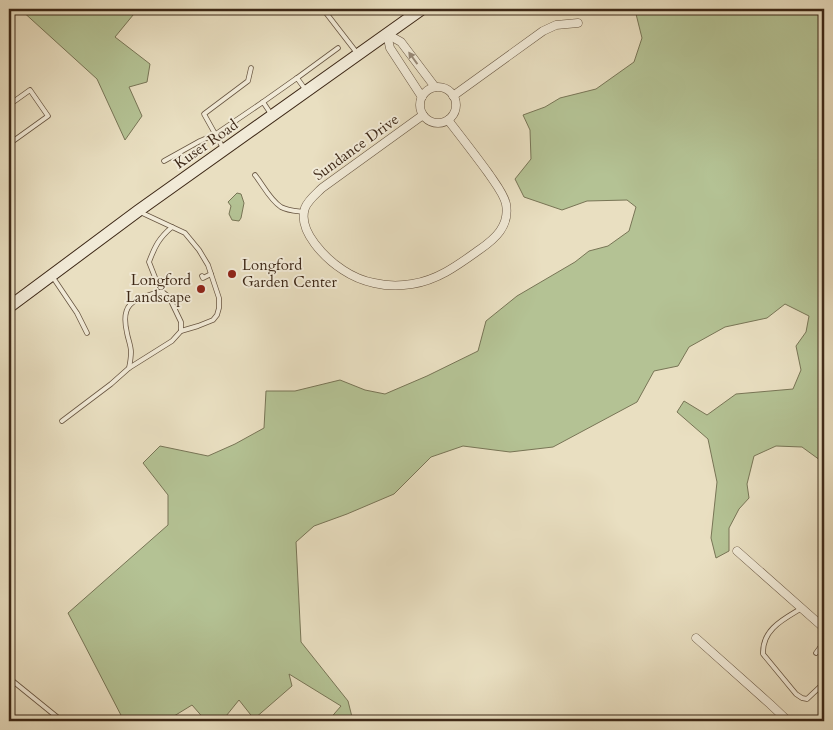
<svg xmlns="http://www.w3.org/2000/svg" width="833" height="730" font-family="Cardo,serif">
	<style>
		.green { fill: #b4c294; stroke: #787556 }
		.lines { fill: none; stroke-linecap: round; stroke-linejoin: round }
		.lane-casing { stroke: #685642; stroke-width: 5.5 }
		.street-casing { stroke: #685642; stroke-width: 9 }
		.secondary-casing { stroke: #3d2817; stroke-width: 13 }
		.lane { stroke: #f1ead7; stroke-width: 4 }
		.street { stroke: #f1ead7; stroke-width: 8 }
		.secondary { stroke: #f1ead7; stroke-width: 11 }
		.oneway { fill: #978977 }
		.poi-dot { fill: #8f2418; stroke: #f1ead7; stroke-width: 2 }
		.labels { text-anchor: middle; stroke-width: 4; stroke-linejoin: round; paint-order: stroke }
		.street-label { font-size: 15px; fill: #3d2817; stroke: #f1ead7 }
		.poi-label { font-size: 15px; fill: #3d2817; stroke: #f1ead7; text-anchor: start }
	</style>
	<rect width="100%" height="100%" fill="#e9dfc1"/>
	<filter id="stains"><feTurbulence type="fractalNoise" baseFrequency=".004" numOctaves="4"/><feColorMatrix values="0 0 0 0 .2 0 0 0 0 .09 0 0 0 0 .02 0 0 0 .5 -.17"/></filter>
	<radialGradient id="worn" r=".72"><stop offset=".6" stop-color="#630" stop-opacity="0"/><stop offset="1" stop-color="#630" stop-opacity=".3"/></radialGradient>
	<g class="green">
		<polygon points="20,9 138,9 115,37 150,64 147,82 129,87 142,116 125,140 97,79"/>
		<polygon points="618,9 824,9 824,463 802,447 776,446 754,456 747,484 749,498 739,509 729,528 729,551 716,558 711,538 717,482 708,439 677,412 684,401 707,415 736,394 793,389 801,370 796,346 806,332 809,316 785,304 767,318 725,327 689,347 678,366 654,371 637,402 553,447 510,452 463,446 431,457 394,494 347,514 314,526 296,542 301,642 348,701 353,721 328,721 341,706 289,674 292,686 254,719 239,700 222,721 206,721 192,705 166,721 124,721 68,613 168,525 168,495 143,463 160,446 208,456 235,444 264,428 266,391 295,391 340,380 365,390 385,394 427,376 478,351 486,321 517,296 575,262 589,251 608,246 629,231 636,207 627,200 587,201 562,210 524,197 515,179 531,159 530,130 523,115 545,107 560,98 596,89 634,62 642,38 636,14"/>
		<polygon points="237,193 241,194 244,203 241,218 239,221 232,220 229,214 231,206 228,202"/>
	</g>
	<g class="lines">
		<g class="lane-casing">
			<g id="lane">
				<polyline points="323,9 357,53"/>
				<polyline points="297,78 338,48"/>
				<polyline points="263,102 297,78 305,89"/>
				<polyline points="9,105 30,90 48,116 9,144"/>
				<polyline points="223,148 204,114 248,81 251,68"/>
				<polyline points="164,161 200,141 216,134 263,102 271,114"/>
				<path d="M255 175C263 185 270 200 281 207 288 211 297 211 305 212"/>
				<polyline points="140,212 185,233 199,250 208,265 219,298 219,308 217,315 213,320 198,326 181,331"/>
				<polyline points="52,276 77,313 87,333"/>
				<polyline points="202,276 203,278 211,274"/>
				<polyline points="129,368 172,341 181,331 181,322 169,297 160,290"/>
				<path d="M62 421 111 384 129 368C130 363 131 358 131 352 131 346 128 339 127 333 120 303 133 300 158 292L160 290 149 262C155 246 159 238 172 227"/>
				<path d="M802 608C784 619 762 629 763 654L796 694 802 698 807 699 824 683"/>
				<polyline points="816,653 824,642"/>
				<polyline points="9,678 62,721"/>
			</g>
		</g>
		<g class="street-casing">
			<g id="street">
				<polyline points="387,34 401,42 435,87"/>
				<polyline points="387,34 390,48 422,97"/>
				<circle cx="438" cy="105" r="18"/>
				<polyline points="453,96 543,31 556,25 578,23"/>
				<path d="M423 115 322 188C316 194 308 200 305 208 297 231 326 259 343 270 352 276 364 281 374 283 387 286 400 286 412 284 438 280 458 265 479 250 495 239 510 226 506 204 504 194 495 183 489 174 476 156 462 138 448 120"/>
				<polyline points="737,551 824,628"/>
				<polyline points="696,638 770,704 788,721"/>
			</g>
		</g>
		<g class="secondary-casing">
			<polyline id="secondary" points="9,307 138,211 422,9"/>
		</g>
		<use href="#lane" class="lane"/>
		<use href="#street" class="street"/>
		<use href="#secondary" class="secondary"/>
	</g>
	<defs><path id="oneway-solid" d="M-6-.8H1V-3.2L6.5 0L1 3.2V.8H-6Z" transform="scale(1.25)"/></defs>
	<use class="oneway" href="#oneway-solid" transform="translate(413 58) rotate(-126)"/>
	<g class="poi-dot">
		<circle cx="232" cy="274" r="5"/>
		<circle cx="201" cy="289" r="5"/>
	</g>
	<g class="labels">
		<g class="street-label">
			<text transform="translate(206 144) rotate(-35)" y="5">Kuser Road</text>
			<text transform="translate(356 147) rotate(-36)" y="5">Sundance Drive</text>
		</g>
		<g class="poi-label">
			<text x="242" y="270">Longford<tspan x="242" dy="17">Garden Center</tspan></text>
			<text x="191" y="285" text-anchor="end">Longford<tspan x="191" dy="17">Landscape</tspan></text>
		</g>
	</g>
	<rect width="833" height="730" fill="none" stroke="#e9dfc1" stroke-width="30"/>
	<rect x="10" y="10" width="813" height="710" fill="none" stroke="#3d2817" stroke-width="2.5"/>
	<rect x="15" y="15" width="803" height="700" fill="none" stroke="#3d2817"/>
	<rect width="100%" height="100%" filter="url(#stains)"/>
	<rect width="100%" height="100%" fill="url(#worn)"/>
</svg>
